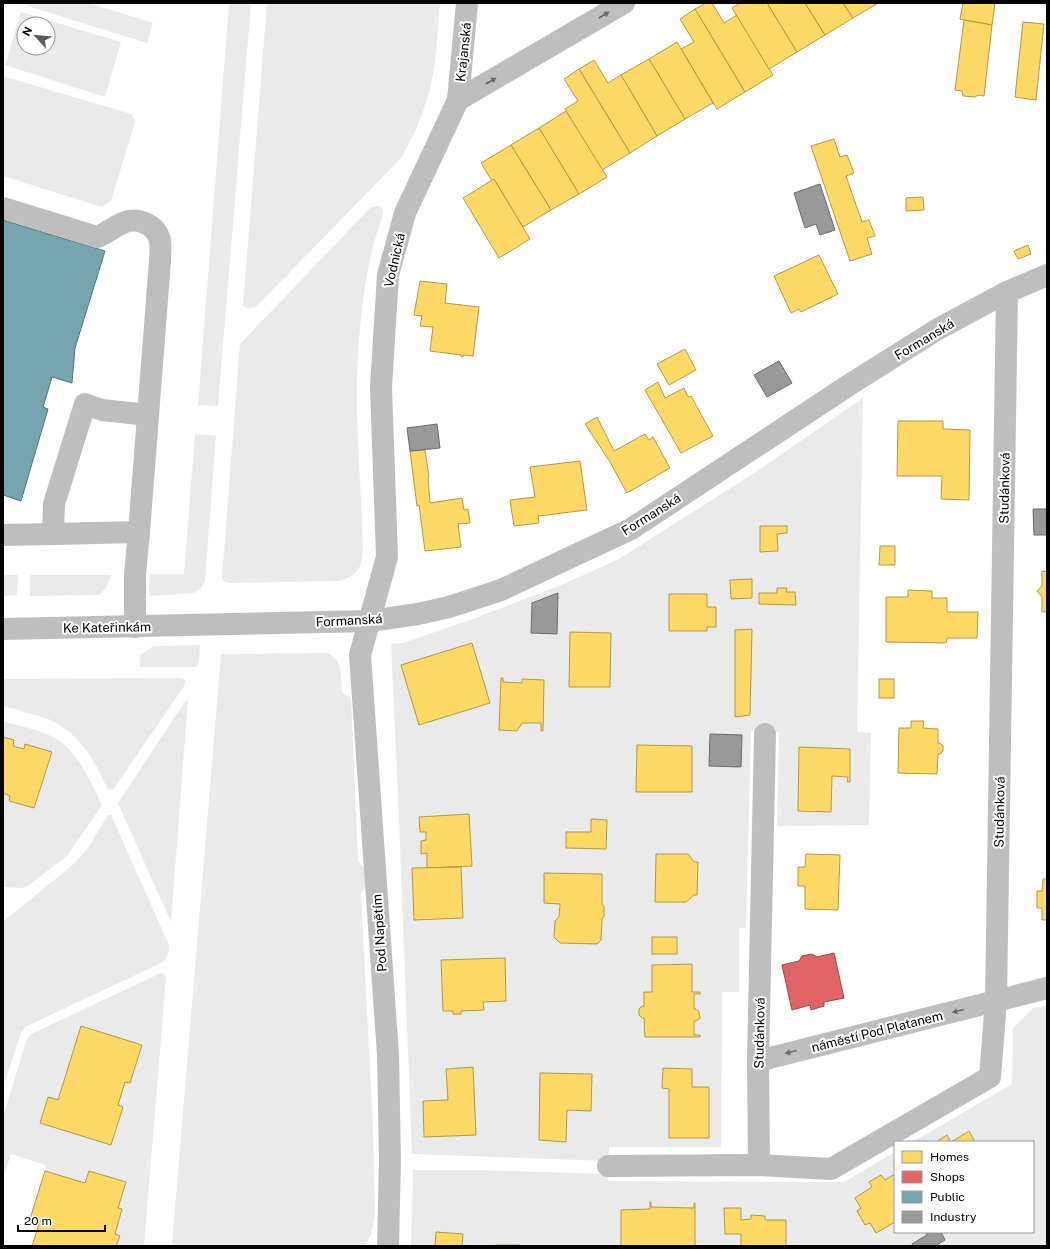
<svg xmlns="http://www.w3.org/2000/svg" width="1050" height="1249" font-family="'Public Sans',sans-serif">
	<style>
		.green { fill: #eaeaea; fill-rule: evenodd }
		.homes { fill: #ffd966; stroke: #b29847 }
		.shops { fill: #e06666; stroke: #9d4747 }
		.public { fill: #76a5af; stroke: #53747a }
		.industry { fill: #999; stroke: #6b6b6b }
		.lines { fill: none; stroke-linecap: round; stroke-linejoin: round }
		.minor { stroke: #bebebe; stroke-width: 22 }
		.oneway { fill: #686868 }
		.labels { text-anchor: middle; stroke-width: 4; stroke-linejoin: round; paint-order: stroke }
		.street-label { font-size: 13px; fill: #000; stroke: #fff }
	</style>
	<rect width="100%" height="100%" fill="#fff"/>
	<g class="green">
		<polygon points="18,3 89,3 153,23 147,43"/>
		<polygon points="229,3 251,3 218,406 198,405"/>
		<path d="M267 3H440C438 27 437 51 433 74 428 104 416 132 401 158L259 304C255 309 248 309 243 306Z"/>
		<path d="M21 12 121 42 105 97 5 65ZM24 24H48V48H24Z"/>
		<polygon points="6,77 131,114 135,122 111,201 102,207 3,176 3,78"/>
		<path d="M377 206 382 208 383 212C381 225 375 237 372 250 360 302 356 361 357 414 358 451 361 489 362 526 362 538 364 552 361 563 358 574 349 578 339 581L229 583 225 582 222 578 240 344 370 208Z"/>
		<polygon points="863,398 857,732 871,733 869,825 777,826 779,732 751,731 746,928 739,928 739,992 722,992 721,1147 609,1147 608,1161 412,1154 398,796 391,644 403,643 470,620 559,586 619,559 756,472"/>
		<polygon points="195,434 216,436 205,581 200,589 193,593 150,596 149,588 150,574 184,574"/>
		<polygon points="3,575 18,575 17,595 3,596"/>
		<polygon points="30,575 111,575 106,588 99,595 30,596"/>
		<polygon points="200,645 199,662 196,667 140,667 140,656 153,646"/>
		<path d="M326 653C343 657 341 679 342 692L345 695 351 697 358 861 364 868 368 881 361 894 373 1128 375 1214 371 1235 367 1242 363 1246H172L221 654Z"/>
		<path d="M181 678 186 680 184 686 113 790 107 788C95 760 78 731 48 719 33 714 18 710 3 706V679Z"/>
		<polygon points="188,699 171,922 118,803 184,703"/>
		<path d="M3 721C18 726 37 729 51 736 77 748 90 781 102 805L67 856 26 887 20 888 3 887V793L10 796 9 801 34 808 52 752 26 744 24 749 13 746 14 740 3 737Z"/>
		<path d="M108 815H111L169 945C169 952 168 959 161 963L25 1027 21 1033 3 1088V922L75 863 88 848Z"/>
		<path d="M161 973 164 974 166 977 144 1246H116L120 1236 115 1234 122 1210 118 1208 125 1182 90 1171 85 1183 45 1171 46 1165 11 1154 3 1178V1117L27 1039 31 1034ZM81 1026 142 1045 130 1083 125 1082 118 1105 123 1107 111 1145 40 1123 48 1097 58 1100Z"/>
		<polygon points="1047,1006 1047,1246 411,1246 413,1170 477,1170 608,1174 608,1181 844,1182 895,1152 895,1232 1033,1232 1033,1142 913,1142 1012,1084 1013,1028 1033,1008"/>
	</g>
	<g class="homes">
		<polygon points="706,3 712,3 724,23 737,15 773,75 745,92 695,9"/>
		<polygon points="740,3 767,3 797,52 769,69 732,8"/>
		<polygon points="767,3 805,3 825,35 797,52"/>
		<polygon points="805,3 843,3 853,18 825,35"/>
		<polygon points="843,3 878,3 853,18"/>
		<polygon points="963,3 995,3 992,25 960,19"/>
		<polygon points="695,9 745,92 717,109 681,49 694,42 680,19"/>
		<polygon points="964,20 992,25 984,96 978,95 975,97 963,96 962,91 955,90"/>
		<polygon points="1023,22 1044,24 1036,100 1015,97"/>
		<polygon points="677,42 713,103 685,119 649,59"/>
		<polygon points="649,59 685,119 657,136 621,75"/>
		<polygon points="594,60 608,83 621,75 657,136 630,153 579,69"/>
		<polygon points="579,69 630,153 602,170 565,109 578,101 564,79"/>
		<polygon points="566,111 607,177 579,194 539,128"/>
		<polygon points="539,128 579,194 551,210 511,145"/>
		<polygon points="834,139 840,157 847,155 854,173 846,176 862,222 869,220 875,236 867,238 872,254 850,261 811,146"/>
		<polygon points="511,145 551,210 523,227 494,179 492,181 481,163"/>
		<polygon points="494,179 530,239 499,258 463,198"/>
		<polygon points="923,197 924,210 906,211 906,198"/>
		<polygon points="1028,245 1031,254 1018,259 1014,251"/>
		<polygon points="819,255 838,294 801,312 799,309 791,313 774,276"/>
		<polygon points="420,281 447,284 445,303 479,307 473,356 463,355 463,357 461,356 461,355 430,351 433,327 420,326 422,316 414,315"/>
		<polygon points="685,349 696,370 669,385 657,364"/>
		<polygon points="658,382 665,398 684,388 688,397 691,396 713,436 681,453 645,390"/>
		<polygon points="597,417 614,451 645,434 649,440 653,437 670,468 627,493 610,462 585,424"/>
		<polygon points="898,421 943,421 943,429 970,430 969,500 941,499 942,476 897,476"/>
		<polygon points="425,450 429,477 428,477 430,503 462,498 464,510 468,509 470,523 458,524 461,547 425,551 419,505 417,506 410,451"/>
		<polygon points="580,461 587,510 538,516 539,523 514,526 510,500 535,497 530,467"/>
		<polygon points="760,526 787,526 787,533 777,534 778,551 760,552"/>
		<polygon points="880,546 895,546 895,565 879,565"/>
		<polygon points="1042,571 1047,572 1047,612 1042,612 1042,597 1037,591 1042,586"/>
		<polygon points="752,579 752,598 731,599 730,580"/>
		<polygon points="777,588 787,588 786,592 795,592 796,605 759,604 759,593 777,593"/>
		<polygon points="908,590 932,591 932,598 947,598 947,612 978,612 977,638 947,638 946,643 886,642 886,597 908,597"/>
		<polygon points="669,594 707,594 707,607 716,607 716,627 707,627 707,631 669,631"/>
		<polygon points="752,629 750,715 735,717 735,630"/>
		<polygon points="570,632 611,633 610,687 569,687"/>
		<polygon points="472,643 490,703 419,725 401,665"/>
		<polygon points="501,678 503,678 503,682 522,683 522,679 544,680 543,731 541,731 541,723 522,723 517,731 499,730"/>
		<rect x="879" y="679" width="15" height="19"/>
		<polygon points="911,721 924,721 923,728 938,729 938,743 940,743 943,746 943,751 940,754 938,754 937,774 898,773 899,728 911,728"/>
		<polygon points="3,737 14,740 13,746 24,749 25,744 52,752 34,808 9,801 10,796 3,793"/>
		<polygon points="637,745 692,746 692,792 636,792"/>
		<polygon points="799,747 850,749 850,782 847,782 848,777 832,776 831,812 798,811"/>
		<polygon points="469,814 472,866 427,868 427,853 421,854 421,841 426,840 426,832 420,832 419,817"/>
		<polygon points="591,819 607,820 606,849 566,848 566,832 591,832"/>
		<polygon points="656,854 688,854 694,862 698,862 697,895 694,895 686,902 655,902"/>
		<polygon points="806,854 840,855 838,910 805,909 805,886 798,886 798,867 805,867"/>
		<polygon points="461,867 463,918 414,920 412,868"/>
		<polygon points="544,873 602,874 602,904 604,906 604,916 602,919 601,940 597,944 560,943 554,937 555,921 559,917 560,904 544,903"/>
		<polygon points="1043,879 1047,879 1047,920 1042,920 1042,908 1037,908 1037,891 1042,891"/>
		<rect x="652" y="937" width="25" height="17"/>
		<polygon points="505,958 506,1001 483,1002 484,1010 461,1011 461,1014 453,1014 453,1011 443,1011 441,960"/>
		<polygon points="692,964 692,992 700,992 700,994 694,994 694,1009 696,1009 699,1012 700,1018 696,1021 694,1021 694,1035 700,1035 700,1037 645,1037 644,1018 642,1018 639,1015 639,1009 642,1006 644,1007 644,992 652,992 652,965"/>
		<polygon points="81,1026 142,1045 130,1083 125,1082 118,1105 123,1107 111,1145 40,1123 48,1097 58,1100"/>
		<polygon points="473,1067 476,1135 424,1137 423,1101 448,1100 446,1069"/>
		<polygon points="663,1068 692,1069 692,1087 709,1087 709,1138 669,1138 669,1089 662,1088"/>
		<polygon points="540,1073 592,1074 591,1111 567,1110 566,1142 539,1140"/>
		<polygon points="969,1131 975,1142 936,1142 947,1135 951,1142"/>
		<polygon points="45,1171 85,1183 89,1171 126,1182 118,1208 122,1209 115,1234 120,1236 116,1246 32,1246 39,1224 29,1222"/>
		<polygon points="881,1175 885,1180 893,1175 895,1177 895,1222 876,1233 870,1223 865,1225 857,1211 861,1208 855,1198 872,1187 869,1182"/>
		<polygon points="650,1202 651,1202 651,1207 694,1208 694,1203 695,1203 695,1246 621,1246 621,1210 650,1209"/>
		<polygon points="724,1208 741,1208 741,1220 751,1219 751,1215 765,1216 765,1220 786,1220 786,1246 741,1246 741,1234 725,1234"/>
		<polygon points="436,1232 463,1234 462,1246 435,1246"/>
		<rect x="496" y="1245" width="23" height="1"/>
	</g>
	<polygon class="shops" points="834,953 844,998 824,1002 824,1006 811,1010 810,1005 792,1010 782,965 799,961 802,956 812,954 817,957"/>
	<polygon class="public" points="3,220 105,251 75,348 72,383 52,377 43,407 48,409 21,501 3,495"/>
	<g class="industry">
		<polygon points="820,184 835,230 820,235 816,224 805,228 794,193"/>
		<polygon points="779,361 792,383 767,397 754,375"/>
		<polygon points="437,424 440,448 410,451 407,428"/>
		<polygon points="1033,509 1047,509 1047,535 1034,535"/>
		<polygon points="558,593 557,634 531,633 532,603"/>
		<polygon points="710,734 742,735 741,767 709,766"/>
		<polygon points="926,1232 941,1232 945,1240 935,1246 913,1246 912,1244 927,1235"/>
	</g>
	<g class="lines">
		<g class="minor">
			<polyline points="458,100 467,3"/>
			<path d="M3 208 97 237C107 233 115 226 125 222 140 217 157 226 160 241 161 247 160 254 160 261L139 532 135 574V627"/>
			<polyline points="139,532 53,534 54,504 85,404 102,410 148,415"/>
			<polyline points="3,535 53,534"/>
			<polyline points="3,629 370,621 418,614 449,607 501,590 631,529 849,385 938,329 1007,292 1047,275"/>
			<polyline points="758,1061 1047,988"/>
			<polyline points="759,1165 758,1061 765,734"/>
			<polyline points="608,1166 759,1165 831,1169 990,1077 996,1001 1007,292"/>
			<polyline points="388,1246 390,1160 388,1055 360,655 387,557 381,387 388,275 405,213 458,100 624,3"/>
		</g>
	</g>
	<defs><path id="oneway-solid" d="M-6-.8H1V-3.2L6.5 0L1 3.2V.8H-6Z"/></defs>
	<g class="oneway">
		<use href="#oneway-solid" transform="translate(604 15) rotate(-30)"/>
		<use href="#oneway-solid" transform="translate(491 81) rotate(-30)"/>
		<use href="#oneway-solid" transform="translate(958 1011) rotate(166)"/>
		<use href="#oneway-solid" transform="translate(791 1052) rotate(166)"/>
	</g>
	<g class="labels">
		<g class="street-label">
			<text transform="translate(463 52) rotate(-84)" y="5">Krajanská</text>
			<text transform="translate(394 260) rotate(-77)" y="5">Vodnická</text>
			<text transform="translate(924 339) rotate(-31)" y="5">Formanská</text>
			<text transform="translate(1004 488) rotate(-89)" y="5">Studánková</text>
			<text transform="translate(651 514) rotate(-32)" y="5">Formanská</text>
			<text transform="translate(349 620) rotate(-3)" y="5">Formanská</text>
			<text transform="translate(107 627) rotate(-1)" y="5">Ke Kateřinkám</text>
			<text transform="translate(999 812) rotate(-89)" y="5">Studánková</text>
			<text transform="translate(379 933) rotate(-94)" y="5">Pod Napětím</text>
			<text transform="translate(877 1031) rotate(-14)" y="5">náměstí Pod Platanem</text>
			<text transform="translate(759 1033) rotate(-89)" y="5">Studánková</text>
		</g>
	</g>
	<rect width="1050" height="1249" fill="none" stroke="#000000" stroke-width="8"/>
	<rect x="894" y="1141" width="140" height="92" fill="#ffffff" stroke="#999999"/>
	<rect x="902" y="1151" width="20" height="12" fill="#ffd966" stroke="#999999"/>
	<text x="930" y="1161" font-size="12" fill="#000000">Homes</text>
	<rect x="902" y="1171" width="20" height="12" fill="#e06666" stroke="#999999"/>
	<text x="930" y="1181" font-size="12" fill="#000000">Shops</text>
	<rect x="902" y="1191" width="20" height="12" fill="#76a5af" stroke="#999999"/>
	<text x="930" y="1201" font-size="12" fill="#000000">Public</text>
	<rect x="902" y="1211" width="20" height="12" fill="#999999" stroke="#999999"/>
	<text x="930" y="1221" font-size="12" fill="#000000">Industry</text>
	<g transform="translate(36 36) rotate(297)"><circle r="19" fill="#ffffff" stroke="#999999"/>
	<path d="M0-3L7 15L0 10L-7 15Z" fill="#595959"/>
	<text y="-6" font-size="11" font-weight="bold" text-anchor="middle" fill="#000000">N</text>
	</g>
	<path d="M18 1225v6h87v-6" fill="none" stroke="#000000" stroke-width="2"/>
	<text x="24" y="1225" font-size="12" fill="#000000" stroke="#ffffff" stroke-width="3" paint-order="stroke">20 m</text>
</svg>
